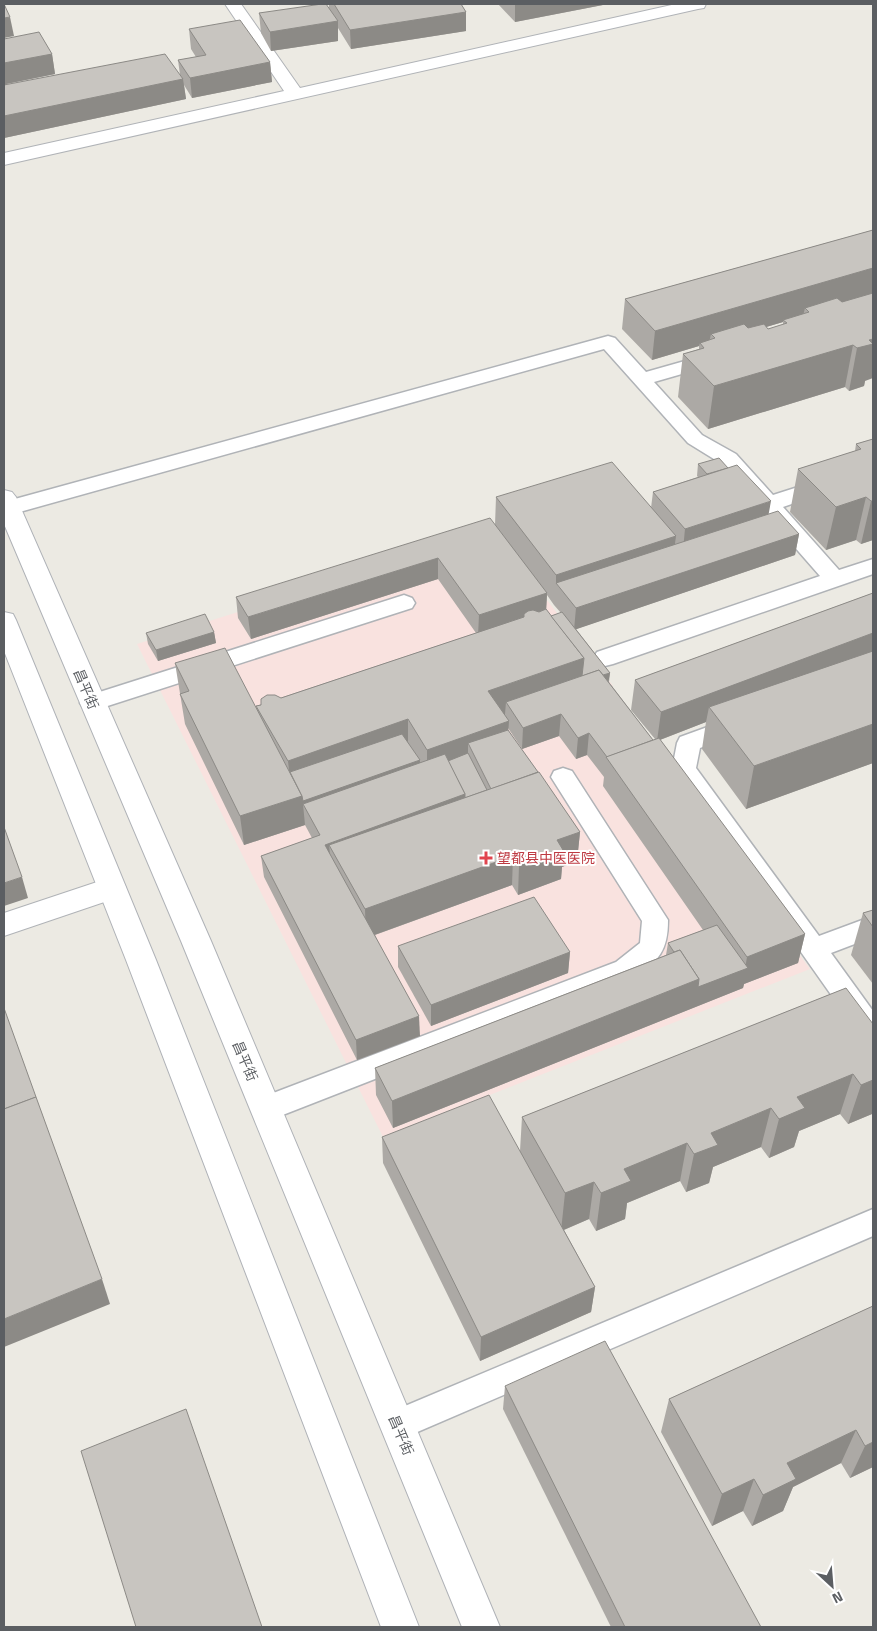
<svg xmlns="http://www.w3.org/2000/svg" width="877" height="1631" font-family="'Titillium Web','Noto Sans SC',sans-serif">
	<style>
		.medical { fill: #f9e2df }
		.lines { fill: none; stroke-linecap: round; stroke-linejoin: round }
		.lane-casing { stroke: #b0b3b7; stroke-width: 3 }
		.street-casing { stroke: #b0b3b7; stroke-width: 2 }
		.secondary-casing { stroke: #afb2b7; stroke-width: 2 }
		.lane { fill: #fff; fill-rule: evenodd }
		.street { fill: #fff; fill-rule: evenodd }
		.secondary { fill: #fff; fill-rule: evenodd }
		.wall { fill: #aca9a5; fill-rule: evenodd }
		.shaded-wall { fill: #8c8a86 }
		.building { fill: #c8c5c0; stroke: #8c8a86 }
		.health-dot { fill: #e0444e; stroke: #fff; stroke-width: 2 }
		.labels { text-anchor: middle; stroke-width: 4; stroke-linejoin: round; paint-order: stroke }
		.street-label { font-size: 14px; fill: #5b5e62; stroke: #fff }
		.health-label { font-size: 14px; fill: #be3a42; stroke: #fff; text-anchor: start }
	</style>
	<rect width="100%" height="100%" fill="#eceae3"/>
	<polygon class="medical" points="494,531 613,686 602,689 810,969 383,1137 137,644"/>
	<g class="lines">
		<g class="lane-casing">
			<g id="lane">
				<polygon points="608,336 615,338 646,372 713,353 720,355 723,359 720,363 654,382 702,435 736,454 773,495 873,463 873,476 783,507 839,570 873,559 873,574 613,664 605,666 597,664 593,658 597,652 820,576 722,464 688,443 604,349 16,513 4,514 4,502"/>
				<polygon points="404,595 412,598 415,603 412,608 92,711 84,709 80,703 84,697"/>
				<polygon points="735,717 743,720 747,726 743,732 700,748 696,768 819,936 873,916 873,937 831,953 873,1011 873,1043 863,1040 672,769 677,743 680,737"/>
				<path d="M563 768 572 771 668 920C668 951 659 960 634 978L275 1118 265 1121 255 1118 251 1109 255 1100 616 962 640 943 642 921 551 777 554 771Z"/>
				<polygon points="873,1209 873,1236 408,1436 397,1441 386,1436 381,1425 386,1414"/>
			</g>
		</g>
		<g class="street-casing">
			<g id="street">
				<polygon points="225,4 241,4 300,88 676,4 706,4 704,8 698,9 4,165 4,153 284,91"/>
				<polygon points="112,877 122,880 126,888 122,896 4,936 4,913"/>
			</g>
		</g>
		<g class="secondary-casing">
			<g id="secondary">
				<polygon points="4,490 12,492 16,497 211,941 500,1627 462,1627 181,941 4,524"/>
				<polygon points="4,612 13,614 16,620 156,960 419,1627 381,1627 126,960 4,651"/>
			</g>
		</g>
		<use href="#lane" class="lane"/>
		<use href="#street" class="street"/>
		<use href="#secondary" class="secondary"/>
	</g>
	<g class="wall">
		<polygon points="329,4 461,4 466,12 466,31 351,49 338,28 338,41 271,51 261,33 259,13 329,8"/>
		<polygon points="498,4 608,4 515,22"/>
		<polygon points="189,29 270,62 272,82 192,98 184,85 186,99 4,138 4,39 52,54 55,74 6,84 6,85 180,75 178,60 196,57 191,49"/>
		<path d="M873 230 865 381 864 386 849 391 845 387 708 429 678 397 683 354 699 349V346L652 360 622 329 625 299ZM783 322V325L768 329 766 327Z"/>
		<polygon points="873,439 873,540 861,544 856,540 826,550 790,512 798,469 855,451 856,444"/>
		<path d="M698 464 768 514 799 534 795 555 576 629 610 673 609 682 653 740 655 739 631 710 635 680 873 593V763L746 809 702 749 706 722 660 740 805 934 798 963 744 984 743 988 393 1128 376 1095 375 1068 666 955 668 943 703 930 603 786 604 777 587 755 576 759 559 736 522 749 508 728V730L580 832 577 861 562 867 561 879 518 895 512 885 375 935 420 1036 357 1060 264 877 261 856 312 838 305 825 244 845 185 724 175 663 257 709 256 706 476 633 438 579 251 639 238 618 236 597 495 525 496 497 651 508 653 492 698 477 697 476ZM547 595 554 605 561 613 551 616 546 609Z"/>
		<polygon points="214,632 216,643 158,661 148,644 146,633"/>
		<polygon points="873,910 873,984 851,955 863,913"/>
		<polygon points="398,946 570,952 568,973 431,1026 398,967"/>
		<polygon points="846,988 872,1114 848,1124 840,1114 799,1131 794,1147 769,1158 761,1147 713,1167 709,1183 686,1192 680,1181 627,1203 625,1219 596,1231 589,1219 564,1230 595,1287 591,1312 480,1361 383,1163 382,1137 520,1151 522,1117"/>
		<polygon points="873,1306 873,1467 850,1478 841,1463 793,1487 783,1511 752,1526 743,1511 712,1526 661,1432 669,1399"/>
		<polygon points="505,1386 761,1627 611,1627 503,1409"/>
	</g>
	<g class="shaded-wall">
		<polygon points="515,4 608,4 515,22"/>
		<polygon points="466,12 466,31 351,49 350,30"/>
		<polygon points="10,17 14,36 4,38 4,18"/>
		<polygon points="338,21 338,41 271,51 270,32"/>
		<polygon points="52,54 55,74 6,84 7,86 4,86 4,63"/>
		<polygon points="270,62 272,82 192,98 190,78"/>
		<polygon points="183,79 186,99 4,138 4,116"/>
		<polygon points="873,268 873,295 809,312 805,308 803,316 783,320 783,322 715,342 715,338 711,334 709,343 700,343 699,346 652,360 655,331"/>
		<polygon points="873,339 873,378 865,381 864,386 849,391 857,348 869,340"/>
		<polygon points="853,345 845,387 708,429 714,386"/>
		<polygon points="866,497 856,540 826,550 836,507"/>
		<polygon points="771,501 767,523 683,550 685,529"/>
		<polygon points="871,501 873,501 873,540 861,544"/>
		<polygon points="799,534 795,555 574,630 576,608"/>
		<polygon points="676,536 672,566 556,583 556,575"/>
		<polygon points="438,558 438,579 251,639 248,617"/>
		<polygon points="547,593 546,614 478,636 479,615"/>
		<polygon points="214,632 216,643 158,661 156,650"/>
		<polygon points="873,633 873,659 709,707 706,722 657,741 661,712"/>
		<polygon points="584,658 581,688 506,702 505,714 487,721 488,691"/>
		<polygon points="610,673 608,684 586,681"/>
		<polygon points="561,714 559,736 522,749 523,728"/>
		<polygon points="408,719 408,749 290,779 288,761"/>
		<polygon points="509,721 507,751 468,743 468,765 427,779 427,750"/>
		<polygon points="873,724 873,763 746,809 754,766"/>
		<polygon points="589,733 587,755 576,759 578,738"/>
		<polygon points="420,760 420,781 303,804 305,825 244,845 240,816 302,796"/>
		<polygon points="465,794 465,815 329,845 331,864 325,845"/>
		<polygon points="580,832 577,861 562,867 561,879 518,895 519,866 557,840"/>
		<polygon points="513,856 512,885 366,938 365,909"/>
		<polygon points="22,877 28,898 4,906 4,883"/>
		<polygon points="805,934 798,963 744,984 743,988 393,1128 392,1101 699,979 745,969 747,957"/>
		<polygon points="570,952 568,973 431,1026 431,1005"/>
		<polygon points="419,1016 420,1036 357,1060 356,1040"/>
		<polygon points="853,1074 840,1114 799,1131 794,1147 769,1158 779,1119 797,1097"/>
		<polygon points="873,1077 873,1111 872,1114 848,1124 861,1085"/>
		<polygon points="771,1108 761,1147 713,1167 709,1183 686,1192 694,1154 711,1133"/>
		<polygon points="687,1143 680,1181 627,1203 625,1219 596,1231 601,1193 624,1169"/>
		<polygon points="594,1182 589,1219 561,1231 565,1193"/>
		<polygon points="102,1279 110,1304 4,1347 4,1319"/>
		<polygon points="595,1287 591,1312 480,1361 481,1337"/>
		<polygon points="856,1430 841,1463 793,1487 783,1511 752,1526 763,1495 787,1463"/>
		<polygon points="873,1436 873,1467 850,1478 865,1446"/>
		<polygon points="754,1479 743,1511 712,1526 722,1494"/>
	</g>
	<g class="building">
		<polygon points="4,4 10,17 4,18"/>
		<polygon points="322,4 326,4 338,21 270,32 259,13"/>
		<polygon points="334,4 461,4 466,12 350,30"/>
		<polygon points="240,20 270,62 190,78 178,60 206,55 189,29"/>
		<polygon points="39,32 52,54 4,63 4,39"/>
		<polygon points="165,54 183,79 4,116 4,85"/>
		<polygon points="873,230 873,268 655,331 625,299"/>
		<polygon points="873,293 873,339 869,340 873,344 857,348 853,345 714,386 683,354 704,348 700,343 715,338 711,334 744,324 748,328 764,324 768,329 787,323 783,320 809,312 805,308 837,298 842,302"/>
		<polygon points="873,439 873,501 871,501 866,497 836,507 798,469 861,449 856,444"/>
		<polygon points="719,458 728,468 707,474 698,464"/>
		<polygon points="612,462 676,536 556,575 496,497"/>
		<polygon points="737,465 771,501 685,529 653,492"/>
		<polygon points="778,511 799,534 576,608 556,583"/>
		<polygon points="490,518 547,593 479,615 438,558 248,617 236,597"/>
		<polygon points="873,593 873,633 661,712 635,680"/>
		<polygon points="546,609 584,658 488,691 509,721 427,750 408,719 288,761 256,706 261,705 261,699 267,695 275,695 281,698 524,617 524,614 528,611 533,610 539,612"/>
		<polygon points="562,612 610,673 603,675 599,670 582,676 584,658 551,616"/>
		<polygon points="205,614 214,632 156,650 146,633"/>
		<polygon points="225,648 302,796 240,816 180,694 189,691 175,663"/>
		<polygon points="873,651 873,724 754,766 709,707"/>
		<polygon points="599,670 653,740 607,757 589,733 578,738 561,714 523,728 506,702"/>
		<polygon points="508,730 538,772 491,789 468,743"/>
		<polygon points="402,734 420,760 303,801 302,796 290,772"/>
		<polygon points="659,738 805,934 747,957 606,757"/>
		<polygon points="468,753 487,790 465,798 465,794 448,761"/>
		<polygon points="445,754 465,794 325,845 419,1016 356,1040 261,856 320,835 303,804"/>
		<polygon points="539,772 580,832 557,840 563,850 519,866 513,856 365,909 329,845"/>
		<polygon points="4,827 22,877 4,883"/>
		<polygon points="534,897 570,952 431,1005 398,946"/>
		<polygon points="873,910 873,927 863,913"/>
		<polygon points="717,925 748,968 698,987 699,979 680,950 674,952 668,943"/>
		<polygon points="680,950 699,979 392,1101 375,1068"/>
		<polygon points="846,988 873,1024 873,1080 861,1085 853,1074 797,1097 805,1108 779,1119 771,1108 711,1133 718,1145 694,1154 687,1143 624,1169 631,1181 601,1193 594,1182 565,1193 522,1117"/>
		<polygon points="4,1008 36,1097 4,1109"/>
		<polygon points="489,1095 595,1287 481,1337 382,1137"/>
		<polygon points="36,1097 102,1279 4,1319 4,1109"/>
		<polygon points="873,1306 873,1442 865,1446 856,1430 787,1463 796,1479 763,1495 754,1479 722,1494 669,1399"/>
		<polygon points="605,1341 761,1627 625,1627 505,1386"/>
		<polygon points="186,1409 262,1627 136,1627 81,1451"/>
	</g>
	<path class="health-dot" d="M483.5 850.5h5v5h5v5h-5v5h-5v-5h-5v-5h5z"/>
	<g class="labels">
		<g class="street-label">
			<text transform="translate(86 689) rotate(67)" y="5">昌平街</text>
			<text transform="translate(245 1061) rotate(67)" y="5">昌平街</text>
			<text transform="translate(401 1435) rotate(67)" y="5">昌平街</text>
		</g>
		<g class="health-label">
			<text x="497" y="863">望都县中医医院</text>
		</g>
	</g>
	<rect width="877" height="1631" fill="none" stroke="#5b5e62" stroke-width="10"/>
	<g transform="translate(832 1586) rotate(154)" stroke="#ffffff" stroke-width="4" paint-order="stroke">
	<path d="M0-4L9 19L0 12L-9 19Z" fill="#5b5e62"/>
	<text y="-8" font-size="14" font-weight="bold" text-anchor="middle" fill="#5b5e62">N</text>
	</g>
</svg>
